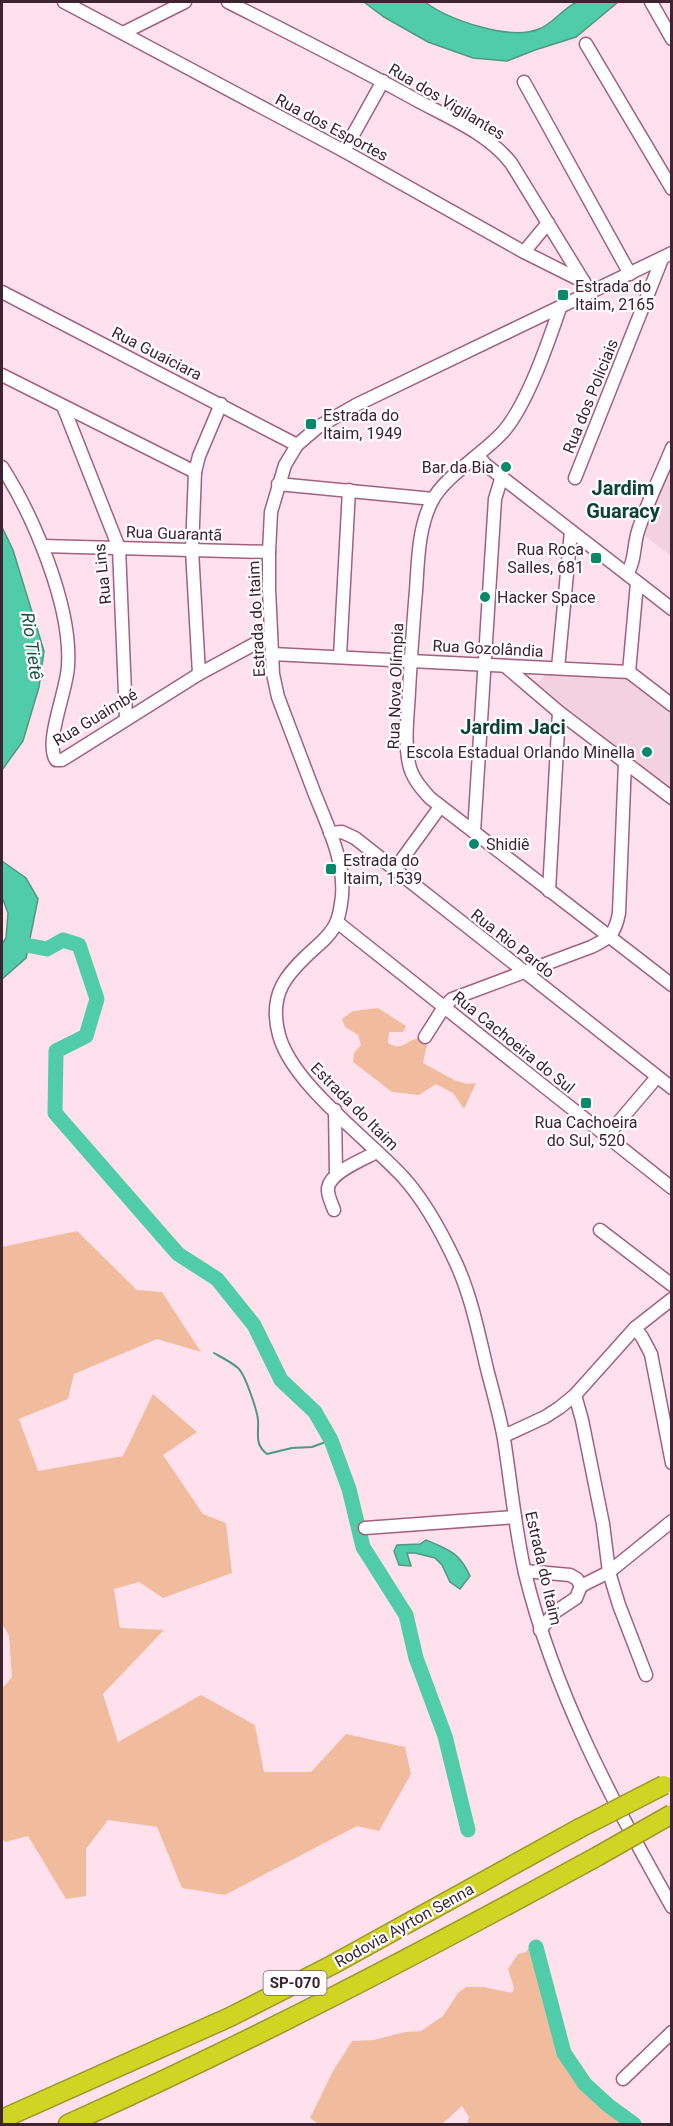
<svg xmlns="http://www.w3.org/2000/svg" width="673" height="2126" font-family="Roboto,sans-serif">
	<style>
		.built { fill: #f3d2e0 }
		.green { fill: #f1bc9e }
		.water { fill: #51cca8; stroke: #4b9984; stroke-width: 1.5 }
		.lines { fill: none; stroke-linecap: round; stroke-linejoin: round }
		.stream { stroke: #4b9984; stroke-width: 2 }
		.river { stroke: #51cca8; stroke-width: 15 }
		.minor-casing { stroke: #a1617f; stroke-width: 15 }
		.highway-casing { stroke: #9e9627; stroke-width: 21 }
		.minor { stroke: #fff; stroke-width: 12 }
		.highway { stroke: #d1d422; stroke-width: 18 }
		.highway-bridge-casing { stroke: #9e9627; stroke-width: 21; stroke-linecap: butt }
		.highway-bridge { stroke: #d1d422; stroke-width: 18 }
		.poi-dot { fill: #0a886c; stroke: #fff; stroke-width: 2 }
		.labels { text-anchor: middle; stroke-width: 4.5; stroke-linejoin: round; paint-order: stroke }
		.shield { fill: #fff; stroke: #78656e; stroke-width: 1.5 }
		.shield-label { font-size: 15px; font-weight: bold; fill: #3e2330 }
		.street-label { font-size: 16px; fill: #3e2330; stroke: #fff }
		.poi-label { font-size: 16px; fill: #3e2330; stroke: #fff; text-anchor: start }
		.water-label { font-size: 18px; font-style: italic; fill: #1b4e3f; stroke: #fff }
		.quarter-label { font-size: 20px; font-weight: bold; fill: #0d4234; stroke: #fff }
	</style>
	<rect width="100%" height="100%" fill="#ffe1ed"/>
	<g class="built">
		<polygon points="671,466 672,556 671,556 644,535"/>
		<polygon points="547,673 631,677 671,712 671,791 537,683"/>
	</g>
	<g class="green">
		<path d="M378 1008 406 1026 403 1032H389L388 1043C403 1052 406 1040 419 1038L427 1045 423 1063 454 1080 467 1084 476 1083 464 1109 453 1093 436 1084 419 1095 392 1092 353 1062 354 1053 361 1045 358 1035 345 1027 342 1019 353 1011Z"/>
		<polygon points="77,1231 137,1290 162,1292 201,1352 157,1339 74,1374 68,1399 19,1419 38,1471 123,1456 153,1394 197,1432 163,1455 203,1514 226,1523 232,1573 163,1598 139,1582 114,1589 120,1628 164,1630 103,1694 118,1742 201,1695 255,1725 264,1772 311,1772 346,1734 405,1747 411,1774 379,1831 357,1826 225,1895 182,1888 157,1827 108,1820 86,1849 86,1896 66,1899 28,1836 5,1842 2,1838 2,1689 12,1677 9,1635 2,1624 2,1247"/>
		<path d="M530 1947C535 1951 541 1954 544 1959 557 1982 547 2026 561 2055 575 2084 600 2102 622 2124H467L469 2117 462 2106 442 2124H319L310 2118 333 2071 352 2041 374 2040 405 2032 421 2031 443 2016 458 1993 466 1987H483L512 1993 514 1988 508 1969 518 1954 526 1952Z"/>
	</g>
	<g class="water">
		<path d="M364 2H425C449 20 510 41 539 29 553 24 563 8 577 2 585 0 608 1 618 2L576 37 535 50 507 61 473 58 428 42 384 17Z"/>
		<polygon points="2,527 13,550 44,651 39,687 23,741 2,770"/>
		<polygon points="2,861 26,878 38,899 26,958 2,979 2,944 6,938 8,913 2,897"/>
		<path d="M426 1540C448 1549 460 1553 470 1576L460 1589 450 1582 442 1565 435 1558 415 1553H407L411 1566 399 1565 394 1551 397 1545 420 1544Z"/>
	</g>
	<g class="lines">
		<path class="stream" d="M214 1353C221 1357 231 1362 238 1368 245 1374 257 1410 258 1420 259 1434 254 1444 267 1454L292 1448 312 1447 331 1440"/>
		<g class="river">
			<polyline points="21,944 47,949 63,940 79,945 97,999 86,1036 56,1051 55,1113 178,1254 217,1279 254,1325 281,1380 315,1412 331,1440 349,1489 363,1547 406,1615 416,1658 445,1736 468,1830"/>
			<polyline points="536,1947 564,2053 585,2084 609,2106 634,2124"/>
		</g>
		<g class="minor-casing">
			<g id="minor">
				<polyline points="64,2 344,151 524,252 584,282"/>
				<path d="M228 2C293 35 357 67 420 102 452 119 488 134 511 163L584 282"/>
				<polyline points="651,2 672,39"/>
				<polyline points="123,33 185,2"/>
				<polyline points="586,44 672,189"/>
				<polyline points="524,82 630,274"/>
				<polyline points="344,151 383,81"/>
				<polyline points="524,252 548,223"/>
				<path d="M672 253 356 405 318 427 297 445 285 465 271 512 269 552V589L273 674 278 697C290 729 302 761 314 792 327 825 345 860 342 896 341 904 340 915 336 923 332 933 323 941 315 948 286 974 268 994 279 1035 292 1084 368 1139 403 1177 425 1201 442 1233 456 1263 472 1298 479 1336 488 1373 494 1395 500 1417 504 1439 511 1484 515 1529 525 1573 554 1692 612 1801 672 1907"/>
				<polyline points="2,292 297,445"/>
				<path d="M560 308C548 343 527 405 503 432 483 454 445 476 432 501 418 528 418 562 416 591 413 624 411 657 409 691 408 714 404 740 409 764 412 778 421 788 430 798L672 985"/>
				<polyline points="2,375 195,472"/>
				<polyline points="63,406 119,548 126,718"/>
				<polyline points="478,456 486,465 672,609"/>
				<path d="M2 467C34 517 72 607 68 666 67 691 44 742 56 760H62L199 674 271 635"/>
				<polyline points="575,478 662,259"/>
				<polyline points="278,484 433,499"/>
				<polyline points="42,546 269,552"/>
				<path d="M627 574C636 560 633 544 639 528 648 501 661 475 672 448"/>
				<polyline points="272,654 629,672"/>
				<polyline points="340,656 349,490"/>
				<polyline points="505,666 559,712 672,798"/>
				<polyline points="558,668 571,531"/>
				<polyline points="629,672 637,583"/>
				<polyline points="629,672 672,705"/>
				<polyline points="199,674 192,550 195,472 199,456 221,404"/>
				<polyline points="474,832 495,499 502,476"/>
				<polyline points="330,833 342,832 355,838 672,1088"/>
				<polyline points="395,869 440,807"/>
				<polyline points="549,891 559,712"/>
				<polyline points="337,922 672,1188"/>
				<path d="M425 1037 444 1007 452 999 591 947C610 938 615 934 619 913L625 762"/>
				<polyline points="335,1110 336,1175"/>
				<polyline points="606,1137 657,1077"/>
				<path d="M334 1210C332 1204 327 1195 328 1188 330 1172 364 1159 377 1152"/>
				<polyline points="600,1230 672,1285"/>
				<polyline points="635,1328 642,1337 651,1354 672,1463"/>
				<polyline points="575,1395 582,1420 603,1524 609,1572 619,1605 646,1675"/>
				<polyline points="504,1436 545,1417 559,1408 575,1395 635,1328 672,1299"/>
				<polyline points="365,1528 515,1517"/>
				<polyline points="525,1571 570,1575 577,1579 581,1586 576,1598 555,1612 540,1630"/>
				<polyline points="581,1586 609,1572 672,1521"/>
				<polyline points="623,2079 672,2032"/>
			</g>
		</g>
		<g class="highway-casing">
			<g id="highway">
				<polyline points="2,2119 230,2017 332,1965 580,1828"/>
				<path d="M68 2124C249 2043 424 1951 598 1856"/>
			</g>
		</g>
		<use href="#minor" class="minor"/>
		<use href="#highway" class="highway"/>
		<g class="highway-bridge-casing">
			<g id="highway-bridge">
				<polyline points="580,1828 664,1785"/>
				<polyline points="598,1856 672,1814"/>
			</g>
		</g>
		<use href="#highway-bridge" class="highway-bridge"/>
	</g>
	<g class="poi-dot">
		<rect x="557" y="289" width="12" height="12" rx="3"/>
		<rect x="305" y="418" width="12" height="12" rx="3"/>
		<circle cx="506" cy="467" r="6"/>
		<rect x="590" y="552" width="12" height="12" rx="3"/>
		<circle cx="485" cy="597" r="6"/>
		<circle cx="647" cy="752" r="6"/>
		<circle cx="474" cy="844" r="6"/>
		<rect x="325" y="863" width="12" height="12" rx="3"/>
		<rect x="580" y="1097" width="12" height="12" rx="3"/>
	</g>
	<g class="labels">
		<rect class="shield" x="263.5" y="1971" width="63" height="24" rx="4.5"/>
		<g class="shield-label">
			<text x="295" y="1988">SP-070</text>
		</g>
		<g class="street-label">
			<text transform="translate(447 101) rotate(31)" y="6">Rua dos Vigilantes</text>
			<text transform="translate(332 127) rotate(28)" y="6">Rua dos Esportes</text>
			<text transform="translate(157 353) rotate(27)" y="6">Rua Guaiciara</text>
			<text transform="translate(590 396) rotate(-68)" y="6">Rua dos Policiais</text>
			<text transform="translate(174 533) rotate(2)" y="6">Rua Guarantã</text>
			<text transform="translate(102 574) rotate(-96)" y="6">Rua Lins</text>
			<text transform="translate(256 619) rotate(-93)" y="6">Estrada do Itaim</text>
			<text transform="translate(488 648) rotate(3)" y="6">Rua Gozolândia</text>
			<text transform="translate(395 686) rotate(-88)" y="6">Rua Nova Olímpia</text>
			<text transform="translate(95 717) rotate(-31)" y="6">Rua Guaimbé</text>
			<text transform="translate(513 943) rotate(38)" y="6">Rua Rio Pardo</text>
			<text transform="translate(514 1042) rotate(39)" y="6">Rua Cachoeira do Sul</text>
			<text transform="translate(355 1106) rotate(45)" y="6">Estrada do Itaim</text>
			<text transform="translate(544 1568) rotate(77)" y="6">Estrada do Itaim</text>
			<text transform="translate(404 1925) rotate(-29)" y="6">Rodovia Ayrton Senna</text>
		</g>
		<g class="poi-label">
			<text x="575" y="292">Estrada do<tspan x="575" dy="18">Itaim, 2165</tspan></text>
			<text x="323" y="421">Estrada do<tspan x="323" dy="18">Itaim, 1949</tspan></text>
			<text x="494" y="473" text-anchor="end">Bar da Bia</text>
			<text x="584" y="555" text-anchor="end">Rua Roca<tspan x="584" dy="18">Salles, 681</tspan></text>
			<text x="497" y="603">Hacker Space</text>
			<text x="635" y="758" text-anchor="end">Escola Estadual Orlando Minella</text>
			<text x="486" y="850">Shidiê</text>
			<text x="343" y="866">Estrada do<tspan x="343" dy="18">Itaim, 1539</tspan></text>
			<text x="586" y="1128" text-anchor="middle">Rua Cachoeira<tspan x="586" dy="18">do Sul, 520</tspan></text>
		</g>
		<g class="water-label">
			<text transform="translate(32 646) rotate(82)" y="6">Rio Tietê</text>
		</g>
		<g class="quarter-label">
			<text x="623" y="495">Jardim<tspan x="623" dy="23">Guaracy</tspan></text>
			<text x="513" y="734">Jardim Jaci</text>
		</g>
	</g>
	<rect width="673" height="2126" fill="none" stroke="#3e2330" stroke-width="6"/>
</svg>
